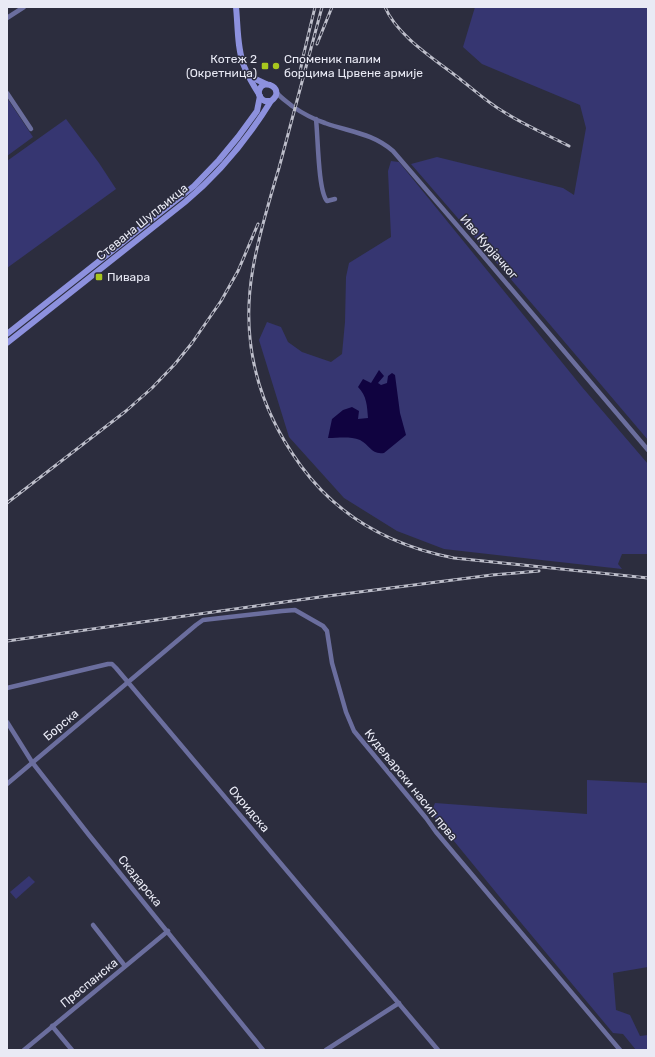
<svg xmlns="http://www.w3.org/2000/svg" width="655" height="1057" font-family="Rubik,sans-serif">
	<style>
		.green { fill: #363671 }
		.water { fill: #100340 }
		.lines { fill: none; stroke-linecap: round; stroke-linejoin: round }
		.street { stroke: #6b6e9e; stroke-width: 4.5 }
		.secondary { stroke: #8d91de; stroke-width: 6 }
		.rail-casing { stroke: #bdbeca; stroke-width: 3 }
		.rail { stroke: #2c2d3e; stroke-width: 1.5; stroke-dasharray: 4.5; stroke-linecap: butt }
		.poi-dot { fill: #a8c71e; stroke: #2c2d3e; stroke-width: 1.5 }
		.labels { text-anchor: middle; stroke-width: 3; stroke-linejoin: round; paint-order: stroke }
		.poi-label { font-size: 12px; fill: #e9eaf5; stroke: #2c2d3e; text-anchor: start }
		.street-label { font-size: 12px; fill: #e9eaf5; stroke: #2c2d3e }
	</style>
	<rect width="100%" height="100%" fill="#2c2d3e"/>
	<g class="green">
		<polygon points="475,7 648,7 648,440 546,320 411,164 437,157 563,188 574,195 586,128 580,105 482,64 463,47"/>
		<polygon points="7,98 33,137 7,156"/>
		<polygon points="66,119 99,163 116,189 7,268 7,161"/>
		<polygon points="391,161 399,162 582,387 648,464 648,554 622,554 618,564 622,569 444,549 397,531 344,498 289,437 259,340 267,322 281,327 288,342 302,352 331,362 342,354 345,322 346,277 349,263 391,237 388,171"/>
		<polygon points="587,780 648,783 648,967 613,973 616,1010 630,1015 640,1036 648,1035 648,1050 636,1050 623,1034 613,1033 512,912 431,813 435,803 587,814"/>
		<polygon points="29,876 35,882 16,899 10,892"/>
	</g>
	<path class="water" d="M379 370 384 376 378 383 381 385 387 383 388 376 392 373 395 375 400 413 406 435 384 453C371 455 370 445 360 440 350 436 338 438 328 438L332 419 343 410 352 407 359 411 358 419 368 418C367 406 367 396 358 387L363 379 371 383Z"/>
	<g class="lines">
		<g class="street">
			<polyline points="7,18 24,7"/>
			<path d="M276 92C281 98 286 101 292 106 302 113 313 119 325 123 350 132 372 133 393 151L474 245 648 450"/>
			<polyline points="7,93 31,129"/>
			<path d="M316 119C318 136 318 191 327 201L335 199"/>
			<polyline points="7,688 108,664 112,664 116,668 438,1050"/>
			<polyline points="7,722 32,762 89,835 263,1050"/>
			<polyline points="7,784 196,625 203,620 282,611 295,610 323,626 327,631 332,663 346,712 354,731 426,818 436,832 620,1050"/>
			<polyline points="93,925 125,966"/>
			<polyline points="52,1026 72,1050"/>
			<polyline points="24,1050 168,931"/>
			<polyline points="326,1050 399,1003"/>
		</g>
		<g class="secondary">
			<path d="M236 7C238 26 237 48 244 66 248 76 253 85 259 94"/>
			<polyline points="249,76 266,84"/>
			<polyline points="7,334 194,186 219,160 238,137 257,111 260,96"/>
			<path d="M7 343 185 202C221 172 247 140 271 101 287 90 263 76 259 91 258 96 261 99 265 101H271"/>
		</g>
		<g class="rail-casing">
			<g id="rail">
				<path d="M322 7C308 61 293 114 279 168 269 201 259 234 253 268 240 341 257 406 301 466 339 518 392 546 454 558L648 578"/>
				<path d="M385 7C397 36 436 60 460 79 474 90 488 103 504 112 524 125 548 135 569 146"/>
				<polyline points="317,44 332,7"/>
				<polyline points="300,72 303,57 315,7"/>
				<polyline points="7,503 126,411 152,388 175,364 192,343 221,301 238,271 258,224"/>
				<polyline points="7,641 320,597 492,575 539,571"/>
			</g>
		</g>
		<use href="#rail" class="rail"/>
	</g>
	<g class="poi-dot">
		<rect x="261" y="62" width="8" height="8" rx="2"/>
		<circle cx="276" cy="66" r="4"/>
		<rect x="95" y="273" width="8" height="8" rx="2"/>
	</g>
	<g class="labels">
		<g class="poi-label">
			<text x="257" y="63" text-anchor="end">Котеж 2<tspan x="257" dy="14">(Окретница)</tspan></text>
			<text x="284" y="63">Споменик палим<tspan x="284" dy="14">борцима Црвене армије</tspan></text>
			<text x="107" y="281">Пивара</text>
		</g>
		<g class="street-label">
			<text transform="translate(142 222) rotate(-39)" y="4">Стевана Шупљикца</text>
			<text transform="translate(489 247) rotate(49)" y="4">Иве Курјачког</text>
			<text transform="translate(61 725) rotate(-40)" y="4">Борска</text>
			<text transform="translate(411 785) rotate(51)" y="4">Кудељарски насип прва</text>
			<text transform="translate(249 809) rotate(50)" y="4">Охридска</text>
			<text transform="translate(140 881) rotate(51)" y="4">Скадарска</text>
			<text transform="translate(89 983) rotate(-39)" y="4">Преспанска</text>
		</g>
	</g>
	<rect width="655" height="1057" fill="none" stroke="#e9eaf5" stroke-width="16"/>
</svg>
